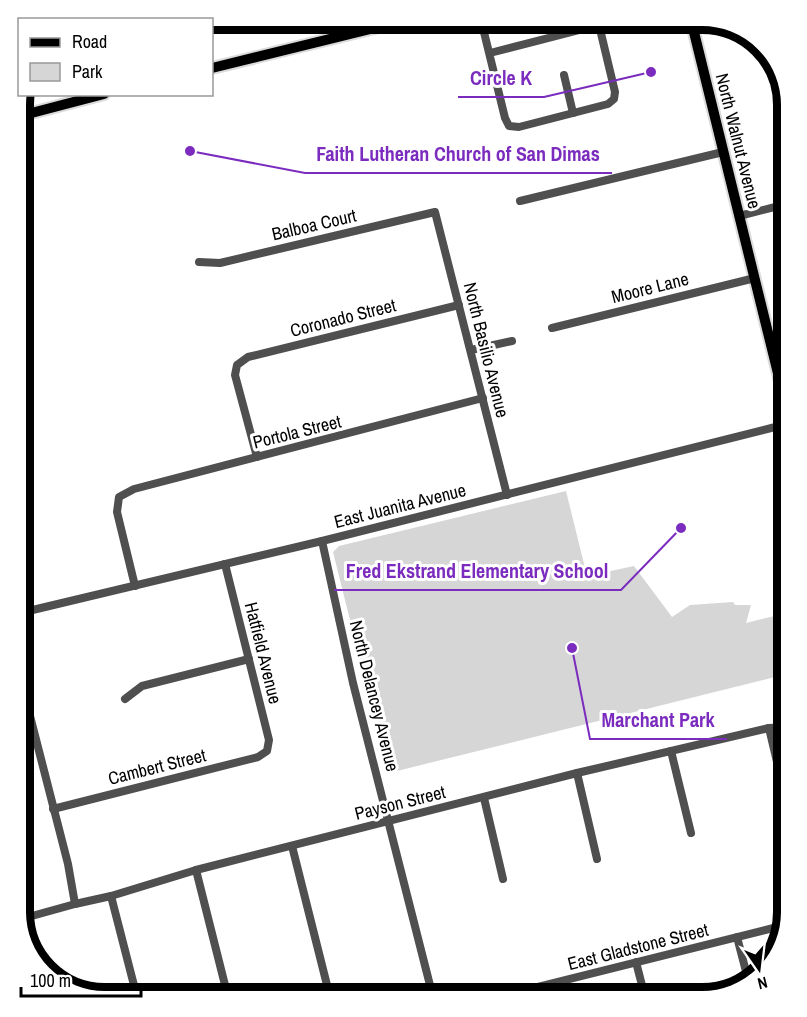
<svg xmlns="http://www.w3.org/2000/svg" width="807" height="1017" font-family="'Archivo Narrow',sans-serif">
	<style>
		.green { fill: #d6d6d6 }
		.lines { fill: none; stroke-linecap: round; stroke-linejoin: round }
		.major-casing { stroke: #dbdbdb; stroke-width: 14 }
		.minor { stroke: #4f4f4f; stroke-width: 8 }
		.major { stroke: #000; stroke-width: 10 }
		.labels { text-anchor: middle; stroke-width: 6; stroke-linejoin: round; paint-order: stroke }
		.street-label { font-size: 18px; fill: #000; stroke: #fff }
		.rim { fill: none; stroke: #000; stroke-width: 8 }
		.leader { fill: none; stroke: #7b2cbf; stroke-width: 2 }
		.callout-dot { fill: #7b2cbf; stroke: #fff; stroke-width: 2 }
		.callout-label { font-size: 20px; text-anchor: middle; font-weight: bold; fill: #7b2cbf; stroke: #fff; stroke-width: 6; stroke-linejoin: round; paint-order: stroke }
	</style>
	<rect width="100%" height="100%" fill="#fff"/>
	<polygon class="green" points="566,491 587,576 634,566 672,617 690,605 733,602 735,605 751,605 746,623 787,613 787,674 393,772 387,768 333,552 339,546"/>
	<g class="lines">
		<g class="major-casing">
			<g id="major">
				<polyline points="691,20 787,410"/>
				<polyline points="212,68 407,20"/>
				<polyline points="20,116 104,94"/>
			</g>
		</g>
		<g class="minor">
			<polyline points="481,20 505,118 509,126 519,127 608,104 614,99 615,92 599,25 490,53"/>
			<polyline points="564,75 573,113"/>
			<polyline points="21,97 25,114"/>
			<polyline points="520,201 723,152"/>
			<polyline points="739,216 787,204"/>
			<polyline points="199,262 220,263 435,212 507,495"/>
			<polyline points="552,328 755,278"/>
			<polyline points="771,345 787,341"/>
			<polyline points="471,350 512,341"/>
			<polyline points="257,457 235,375 237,365 248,357 459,305"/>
			<polyline points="322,541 353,683 433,997"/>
			<polyline points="135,586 117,512 119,497 134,489 483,398"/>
			<polyline points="20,613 322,541 787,424"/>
			<polyline points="20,677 68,864 75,904"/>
			<polyline points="125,699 142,686 249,659"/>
			<polyline points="769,728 787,804"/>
			<polyline points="671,751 691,833"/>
			<polyline points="577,773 597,859"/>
			<polyline points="484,798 503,879"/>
			<polyline points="53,809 258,757 267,751 269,740 225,564"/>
			<polyline points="292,846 330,997"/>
			<polyline points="196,870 228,997"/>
			<polyline points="111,896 137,997"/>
			<polyline points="21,919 75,904 111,896 196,870 577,773 769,728 787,727"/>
			<polyline points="737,937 749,983"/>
			<polyline points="636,962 645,997"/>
			<polyline points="473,997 476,997"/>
			<polyline points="498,997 785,925"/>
		</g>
		<use href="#major" class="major"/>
	</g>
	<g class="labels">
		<g class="street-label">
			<text transform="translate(738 141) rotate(76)" y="6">North Walnut Avenue</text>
			<text transform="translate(314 225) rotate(-13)" y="6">Balboa Court</text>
			<text transform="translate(650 288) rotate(-14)" y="6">Moore Lane</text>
			<text transform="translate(343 318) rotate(-14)" y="6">Coronado Street</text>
			<text transform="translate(486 350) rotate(76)" y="6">North Basilio Avenue</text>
			<text transform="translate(297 432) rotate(-14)" y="6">Portola Street</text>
			<text transform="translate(400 506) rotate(-14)" y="6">East Juanita Avenue</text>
			<text transform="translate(263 653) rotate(76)" y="6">Hatfield Avenue</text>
			<text transform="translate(374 696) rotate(76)" y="6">North Delancey Avenue</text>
			<text transform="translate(157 767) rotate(-14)" y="6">Cambert Street</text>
			<text transform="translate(400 803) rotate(-14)" y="6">Payson Street</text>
			<text transform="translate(638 947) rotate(-14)" y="6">East Gladstone Street</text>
		</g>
	</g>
	<path d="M0 0H807V1017H0ZM105 30H702A75 75 0 0 1 777 105V912A75 75 0 0 1 702 987H105A75 75 0 0 1 30 912V105A75 75 0 0 1 105 30Z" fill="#fff" fill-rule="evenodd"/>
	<path class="rim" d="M105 30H702A75 75 0 0 1 777 105V912A75 75 0 0 1 702 987H105A75 75 0 0 1 30 912V105A75 75 0 0 1 105 30Z"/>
	<path class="leader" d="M651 72L544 97H458M190 151L305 173H612M681 528L621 590H334M572 648L590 739H727"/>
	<g class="callout-dot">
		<circle cx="651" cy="72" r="6"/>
		<circle cx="190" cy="151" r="6"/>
		<circle cx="681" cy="528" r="6"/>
		<circle cx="572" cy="648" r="6"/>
	</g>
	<g class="callout-label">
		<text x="501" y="85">Circle K</text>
		<text x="458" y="161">Faith Lutheran Church of San Dimas</text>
		<text x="477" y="578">Fred Ekstrand Elementary School</text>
		<text x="658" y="727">Marchant Park</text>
	</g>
	<rect x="18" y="18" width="195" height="78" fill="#ffffff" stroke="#999999" stroke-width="1.5"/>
	<rect x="30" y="38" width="30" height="9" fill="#000000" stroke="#999999" stroke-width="1.5"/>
	<text x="72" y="48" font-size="18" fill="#000000">Road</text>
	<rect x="30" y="63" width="30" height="18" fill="#d6d6d6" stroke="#999999" stroke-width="1.5"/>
	<text x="72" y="78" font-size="18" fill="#000000">Park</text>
	<g transform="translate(759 969) rotate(166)" stroke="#ffffff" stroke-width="4.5" paint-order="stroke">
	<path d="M0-4.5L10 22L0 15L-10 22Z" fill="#000000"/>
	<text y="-9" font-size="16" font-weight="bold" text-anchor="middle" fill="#000000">N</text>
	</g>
	<path d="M21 987v9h120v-9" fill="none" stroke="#000000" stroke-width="3"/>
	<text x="30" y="987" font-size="18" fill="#000000" stroke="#ffffff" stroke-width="4.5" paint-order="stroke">100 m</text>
</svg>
